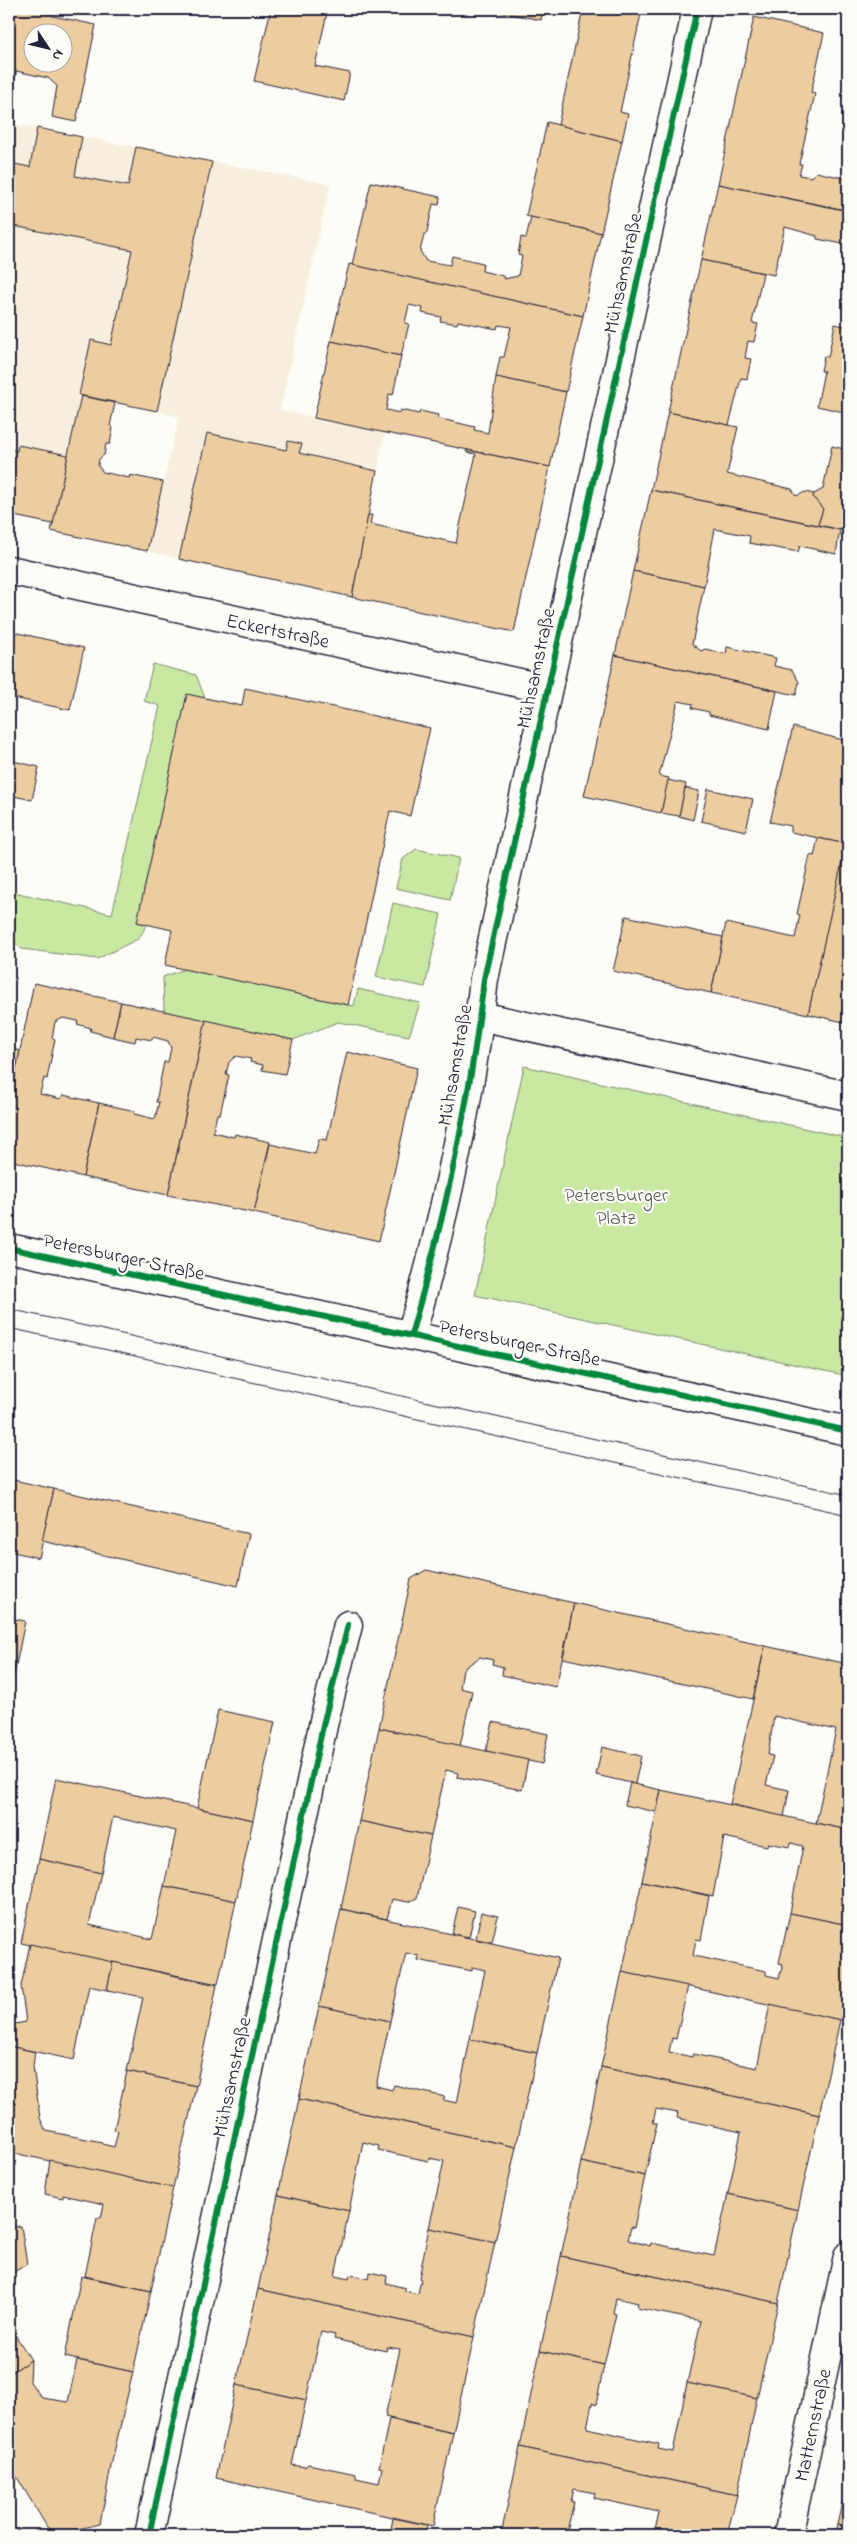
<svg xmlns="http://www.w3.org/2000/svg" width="857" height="2544" font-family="'Indie Flower',sans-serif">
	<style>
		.built { fill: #f8eedd }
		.green { fill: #c9e9a2; stroke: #76866e }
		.building { fill: #edcc9f; stroke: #22223b; fill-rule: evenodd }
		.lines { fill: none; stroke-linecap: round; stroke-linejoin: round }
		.minor-casing { stroke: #22223b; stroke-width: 31 }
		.major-casing { stroke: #22223b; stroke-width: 31 }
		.minor { stroke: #fdfcf7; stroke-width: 28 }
		.major { stroke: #fdfcf7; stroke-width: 28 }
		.tram { stroke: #22223b; stroke-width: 1 }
		.cycleway-casing { stroke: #fdfcf7; stroke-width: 9 }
		.cycleway { stroke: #00873e; stroke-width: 6 }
		.labels { text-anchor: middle; stroke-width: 4.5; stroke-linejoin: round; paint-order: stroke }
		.street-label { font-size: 20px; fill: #22223b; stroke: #fdfcf7 }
		.park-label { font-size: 20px; fill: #545e5a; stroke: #fdfcf7 }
	</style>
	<rect width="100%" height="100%" fill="#fdfcf7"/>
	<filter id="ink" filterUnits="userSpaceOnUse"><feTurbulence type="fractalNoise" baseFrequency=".02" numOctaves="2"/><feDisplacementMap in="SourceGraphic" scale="10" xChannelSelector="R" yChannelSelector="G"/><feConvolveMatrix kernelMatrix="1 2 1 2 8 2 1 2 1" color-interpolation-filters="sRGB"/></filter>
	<g filter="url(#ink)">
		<polygon class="built" points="9,123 330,184 280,410 385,432 352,597 147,551 179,417 157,411 81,396 53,524 9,515"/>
		<g class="green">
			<polygon points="153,664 196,675 205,698 187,695 137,922 147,925 138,939 97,959 22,949 9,937 9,891 112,914 160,706 144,701"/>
			<polygon points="416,849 459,858 450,900 396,888 403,859"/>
			<polygon points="393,903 441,914 425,987 376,977"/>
			<polygon points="185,969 354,1006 358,989 420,1003 409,1036 338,1022 293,1040 164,1011 163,977"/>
			<polygon points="524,1066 848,1138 848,1376 475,1295"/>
		</g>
		<g class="building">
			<path d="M14 9H45L53 16 96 25 76 122 52 117 57 86 48 78 16 71V76L9 81V35ZM32 32H62V62H32Z"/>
			<polygon points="271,9 328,9 315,66 350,73 344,101 254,81"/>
			<polygon points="484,9 543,9 541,20"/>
			<polygon points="583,9 642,9 620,112 628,114 622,141 558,125"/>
			<polygon points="754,17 824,33 811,93 815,94 799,164 802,164 799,175 811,177 816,172 848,179 846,210 718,184"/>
			<polygon points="547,122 622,141 601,233 526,216"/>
			<polygon points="37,128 82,137 75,176 128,186 136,147 212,162 157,411 79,395 91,340 111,345 132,250 9,225 9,163 30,167"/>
			<polygon points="371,182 440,197 439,205 433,204 427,232 424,235 420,251 426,261 450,265 452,256 483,263 482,271 503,276 504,279 518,276 522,256 518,255 521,237 526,238 531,217 601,233 583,316 352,265"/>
			<polygon points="718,184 848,211 848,245 817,239 817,236 785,227 774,275 701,260"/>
			<polygon points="701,260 763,273 752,323 758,324 754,342 748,341 745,358 751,359 747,379 741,378 729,425 668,412"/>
			<polygon points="349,264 583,316 566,392 496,377 500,357 504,357 511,327 498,325 497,329 458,321 457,324 440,321 441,317 422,313 423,308 409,305 405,323 409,324 401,356 331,341"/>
			<polygon points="835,324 848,327 848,413 817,406 824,371 821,371 824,356 828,357"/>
			<polygon points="331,341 401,356 393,395 389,394 386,410 400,413 400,410 419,414 420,411 438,415 437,418 475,427 474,430 488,433 496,377 566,392 550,467 314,418"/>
			<polygon points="81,396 115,403 110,426 113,428 110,444 106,444 104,455 99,459 98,466 103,472 129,478 130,475 163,482 147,551 51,531"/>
			<polygon points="668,412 738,427 727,474 792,489 796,496 805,492 814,494 813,497 823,509 818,525 651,490"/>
			<polygon points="207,433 286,450 288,441 302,444 299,453 377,471 352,597 179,559"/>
			<polygon points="18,445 68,455 53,524 9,515 9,449 17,451"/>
			<polygon points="832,446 848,450 848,531 818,525 823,509 813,497 814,494 823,489"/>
			<polygon points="467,450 550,467 514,632 352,597 368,515 372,515 370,524 456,543 476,454 466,452"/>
			<polygon points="651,490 840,530 836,554 800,546 798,552 749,543 750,536 715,529 704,586 633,571"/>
			<polygon points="633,571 704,586 692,644 701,651 705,649 726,654 727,647 776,658 774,666 792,670 799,682 796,695 615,655"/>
			<polygon points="9,631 84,648 70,710 9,697"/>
			<polygon points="615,655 777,691 769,729 709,715 709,712 692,708 693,704 678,701 659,776 669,778 661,813 584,796"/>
			<polygon points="245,688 430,728 410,816 390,811 348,1005 165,965 172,930 137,922 187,694 242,706"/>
			<polygon points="793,727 847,741 842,759 848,760 848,832 846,844 791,832 791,826 770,822"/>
			<polygon points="9,760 39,767 32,800 9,795"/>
			<polygon points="668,780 686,784 679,816 661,813"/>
			<polygon points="685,788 699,791 693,820 679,816"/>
			<polygon points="708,789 753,799 746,831 701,821"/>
			<polygon points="848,832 848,1023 808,1014"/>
			<polygon points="818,838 846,844 808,1014 711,993 726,923 795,938 800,915 797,914 810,855 814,856"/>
			<polygon points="626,916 723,937 711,993 613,971"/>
			<polygon points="34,983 121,1002 113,1037 90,1031 91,1028 77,1024 78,1021 63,1018 55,1022 52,1038 55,1039 47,1079 44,1078 40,1094 61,1099 63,1095 99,1103 83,1177 9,1160 9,1103"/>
			<polygon points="121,1002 206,1020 168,1195 83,1177 99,1103 135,1111 134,1114 155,1119 159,1102 156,1102 164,1062 168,1062 171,1048 168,1041 153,1037 152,1040 136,1037 135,1042 113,1037"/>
			<polygon points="206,1020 293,1040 285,1074 262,1070 263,1065 250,1062 251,1059 236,1056 229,1062 226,1074 229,1075 220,1114 217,1114 213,1132 234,1137 235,1134 270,1142 254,1213 168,1195"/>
			<polygon points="9,1048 20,1051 13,1082 9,1081"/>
			<polygon points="347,1052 417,1068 379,1241 254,1213 270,1144 315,1154 319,1139 327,1140"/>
			<polygon points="9,1081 13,1082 9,1103"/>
			<polygon points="9,1479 54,1489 39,1558 9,1551"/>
			<polygon points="54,1489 249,1534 238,1586 42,1541"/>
			<polygon points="426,1570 574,1603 556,1687 502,1675 503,1667 492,1664 493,1660 480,1657 463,1669 460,1688 472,1691 460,1746 379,1728 411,1579"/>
			<polygon points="574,1603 765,1646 753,1699 563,1658"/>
			<polygon points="9,1618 25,1621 12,1685 9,1684"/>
			<polygon points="765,1646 848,1664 848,1830 816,1823 836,1730 774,1716 768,1755 773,1756 766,1785 789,1790 784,1817 730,1804"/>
			<polygon points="218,1710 275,1722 253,1820 197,1808"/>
			<polygon points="493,1722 548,1734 542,1764 486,1751"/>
			<polygon points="379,1728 528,1760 522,1790 457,1777 458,1773 446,1770 431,1836 359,1821"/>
			<polygon points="602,1747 641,1756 635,1784 596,1775"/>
			<polygon points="56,1778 253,1820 236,1901 164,1886 176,1831 113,1817 101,1873 39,1859"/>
			<polygon points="630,1783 661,1790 656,1812 625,1805"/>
			<polygon points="661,1790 848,1830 848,1925 790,1913 803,1846 791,1843 790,1847 768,1843 767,1846 724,1837 713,1896 642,1881"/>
			<polygon points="359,1821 431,1836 417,1898 408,1902 392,1899 387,1919 341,1909"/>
			<polygon points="39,1859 101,1873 89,1925 139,1936 152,1939 164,1886 236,1901 218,1984 21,1943"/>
			<polygon points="642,1881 709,1896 701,1940 696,1939 693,1956 766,1971 766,1975 779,1978 783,1964 779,1963 790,1913 848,1925 848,1983 840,2020 622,1972"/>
			<polygon points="458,1907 475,1911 469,1937 452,1934"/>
			<polygon points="341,1909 558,1958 537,2053 470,2039 485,1970 472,1967 472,1971 418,1960 419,1956 406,1953 390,2021 319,2006"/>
			<polygon points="481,1912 498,1916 492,1942 476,1939"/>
			<polygon points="30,1944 113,1962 107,1990 89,1986 74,2060 9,2046 9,2025 26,2022 21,1986"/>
			<polygon points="113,1962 217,1985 196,2086 127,2071 143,1997 107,1990"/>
			<polygon points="622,1972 688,1986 676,2039 672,2038 669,2052 692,2057 693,2054 757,2068 770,2004 840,2020 819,2115 601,2067"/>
			<polygon points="319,2006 390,2021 376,2086 392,2090 394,2085 445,2097 443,2100 457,2103 470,2039 537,2053 516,2147 299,2099"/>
			<polygon points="9,2046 35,2052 33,2066 40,2118 46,2131 102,2142 102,2144 114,2147 118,2131 114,2130 127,2071 196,2086 173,2188 9,2152"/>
			<polygon points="601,2067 819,2115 798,2210 728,2194 741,2132 677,2118 678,2113 656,2109 653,2123 657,2123 645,2176 581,2162"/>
			<polygon points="299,2099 516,2147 495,2242 429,2228 444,2161 429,2158 428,2161 378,2150 379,2146 363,2142 349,2211 278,2195"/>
			<polygon points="50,2160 173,2188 151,2291 85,2276 97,2218 101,2218 104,2204 63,2195 63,2198 45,2194"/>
			<polygon points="581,2162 645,2176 634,2228 631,2227 628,2240 650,2246 651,2243 714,2256 728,2194 798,2210 778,2303 561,2256"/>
			<polygon points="278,2195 349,2211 335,2276 349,2279 350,2275 369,2279 370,2272 387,2276 386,2283 405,2288 405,2291 418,2294 421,2279 419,2278 429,2228 495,2242 474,2337 258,2289"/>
			<polygon points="21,2226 27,2264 9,2275 9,2228"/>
			<polygon points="561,2256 778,2303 757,2398 687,2383 701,2321 637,2308 638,2303 616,2298 613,2313 616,2314 604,2365 540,2351"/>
			<polygon points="81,2276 151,2291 133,2372 65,2357"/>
			<polygon points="258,2289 474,2337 453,2433 385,2417 400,2349 387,2347 386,2351 334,2339 335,2335 321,2332 306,2400 236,2385"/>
			<polygon points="9,2325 31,2360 9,2374"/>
			<polygon points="540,2351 604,2365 596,2405 592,2403 587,2428 659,2444 658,2449 673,2452 687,2383 757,2398 737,2495 520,2447"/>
			<polygon points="31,2360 30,2382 42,2398 68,2402 77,2360 133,2372 112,2461 100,2524 56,2534 47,2527 9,2464 9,2374"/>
			<polygon points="236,2385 306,2400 292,2465 305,2467 308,2464 356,2474 356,2478 379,2483 382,2468 379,2467 389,2419 453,2433 433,2526 216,2478"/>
			<polygon points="520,2447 737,2495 727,2535 654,2535 659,2512 594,2498 595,2493 574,2489 571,2502 574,2502 566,2535 501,2535"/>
			<polygon points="848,2476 848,2527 837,2525"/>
			<polygon points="393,2518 427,2525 425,2535 390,2535"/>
			<polygon points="837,2525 848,2527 848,2535 835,2535"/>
		</g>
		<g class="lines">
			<g class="minor-casing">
				<g id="minor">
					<polyline points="9,570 547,689"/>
					<polyline points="480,1016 848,1096"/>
					<path d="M411 1335C444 1220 471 1097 484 979L697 9"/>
					<polyline points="149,2535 324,1721 348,1625"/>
					<polyline points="788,2535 848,2256"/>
				</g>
			</g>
			<g class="major-casing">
				<polyline id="major" points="9,1248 848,1431"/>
			</g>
			<use href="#minor" class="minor"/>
			<use href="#major" class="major"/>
			<g class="tram">
				<polyline points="9,1309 848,1495"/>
				<polyline points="9,1328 848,1515"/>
			</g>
			<g class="cycleway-casing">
				<g id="cycleway">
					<polyline points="9,1248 848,1431"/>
					<path d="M411 1335C444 1220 471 1097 484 979L697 9"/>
					<polyline points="149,2535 324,1721 348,1625"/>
				</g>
			</g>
			<use href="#cycleway" class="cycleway"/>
		</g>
	</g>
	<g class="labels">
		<g class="street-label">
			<text transform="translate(622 273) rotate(-78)" y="7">Mühsamstraße</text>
			<text transform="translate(278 630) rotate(12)" y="7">Eckertstraße</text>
			<text transform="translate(535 668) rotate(-78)" y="7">Mühsamstraße</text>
			<text transform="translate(454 1065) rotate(-80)" y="7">Mühsamstraße</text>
			<text transform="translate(124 1256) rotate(12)" y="7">Petersburger Straße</text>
			<text transform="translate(520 1342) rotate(12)" y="7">Petersburger Straße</text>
			<text transform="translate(231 2077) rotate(-78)" y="7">Mühsamstraße</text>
			<text transform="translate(812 2425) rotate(-78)" y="7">Matternstraße</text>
		</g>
		<g class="park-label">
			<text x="616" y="1201">Petersburger<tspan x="616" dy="23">Platz</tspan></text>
		</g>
	</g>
	<rect width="857" height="2544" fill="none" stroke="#fdfcf7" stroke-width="30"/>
	<rect x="15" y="15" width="827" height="2514" fill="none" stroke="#22223b" stroke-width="2" filter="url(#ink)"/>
	<g transform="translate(48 48) rotate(125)"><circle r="24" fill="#fdfcf7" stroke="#a5a5ac"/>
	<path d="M0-4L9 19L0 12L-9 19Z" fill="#22223b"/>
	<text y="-8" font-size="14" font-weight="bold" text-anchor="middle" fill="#22223b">N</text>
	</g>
</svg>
